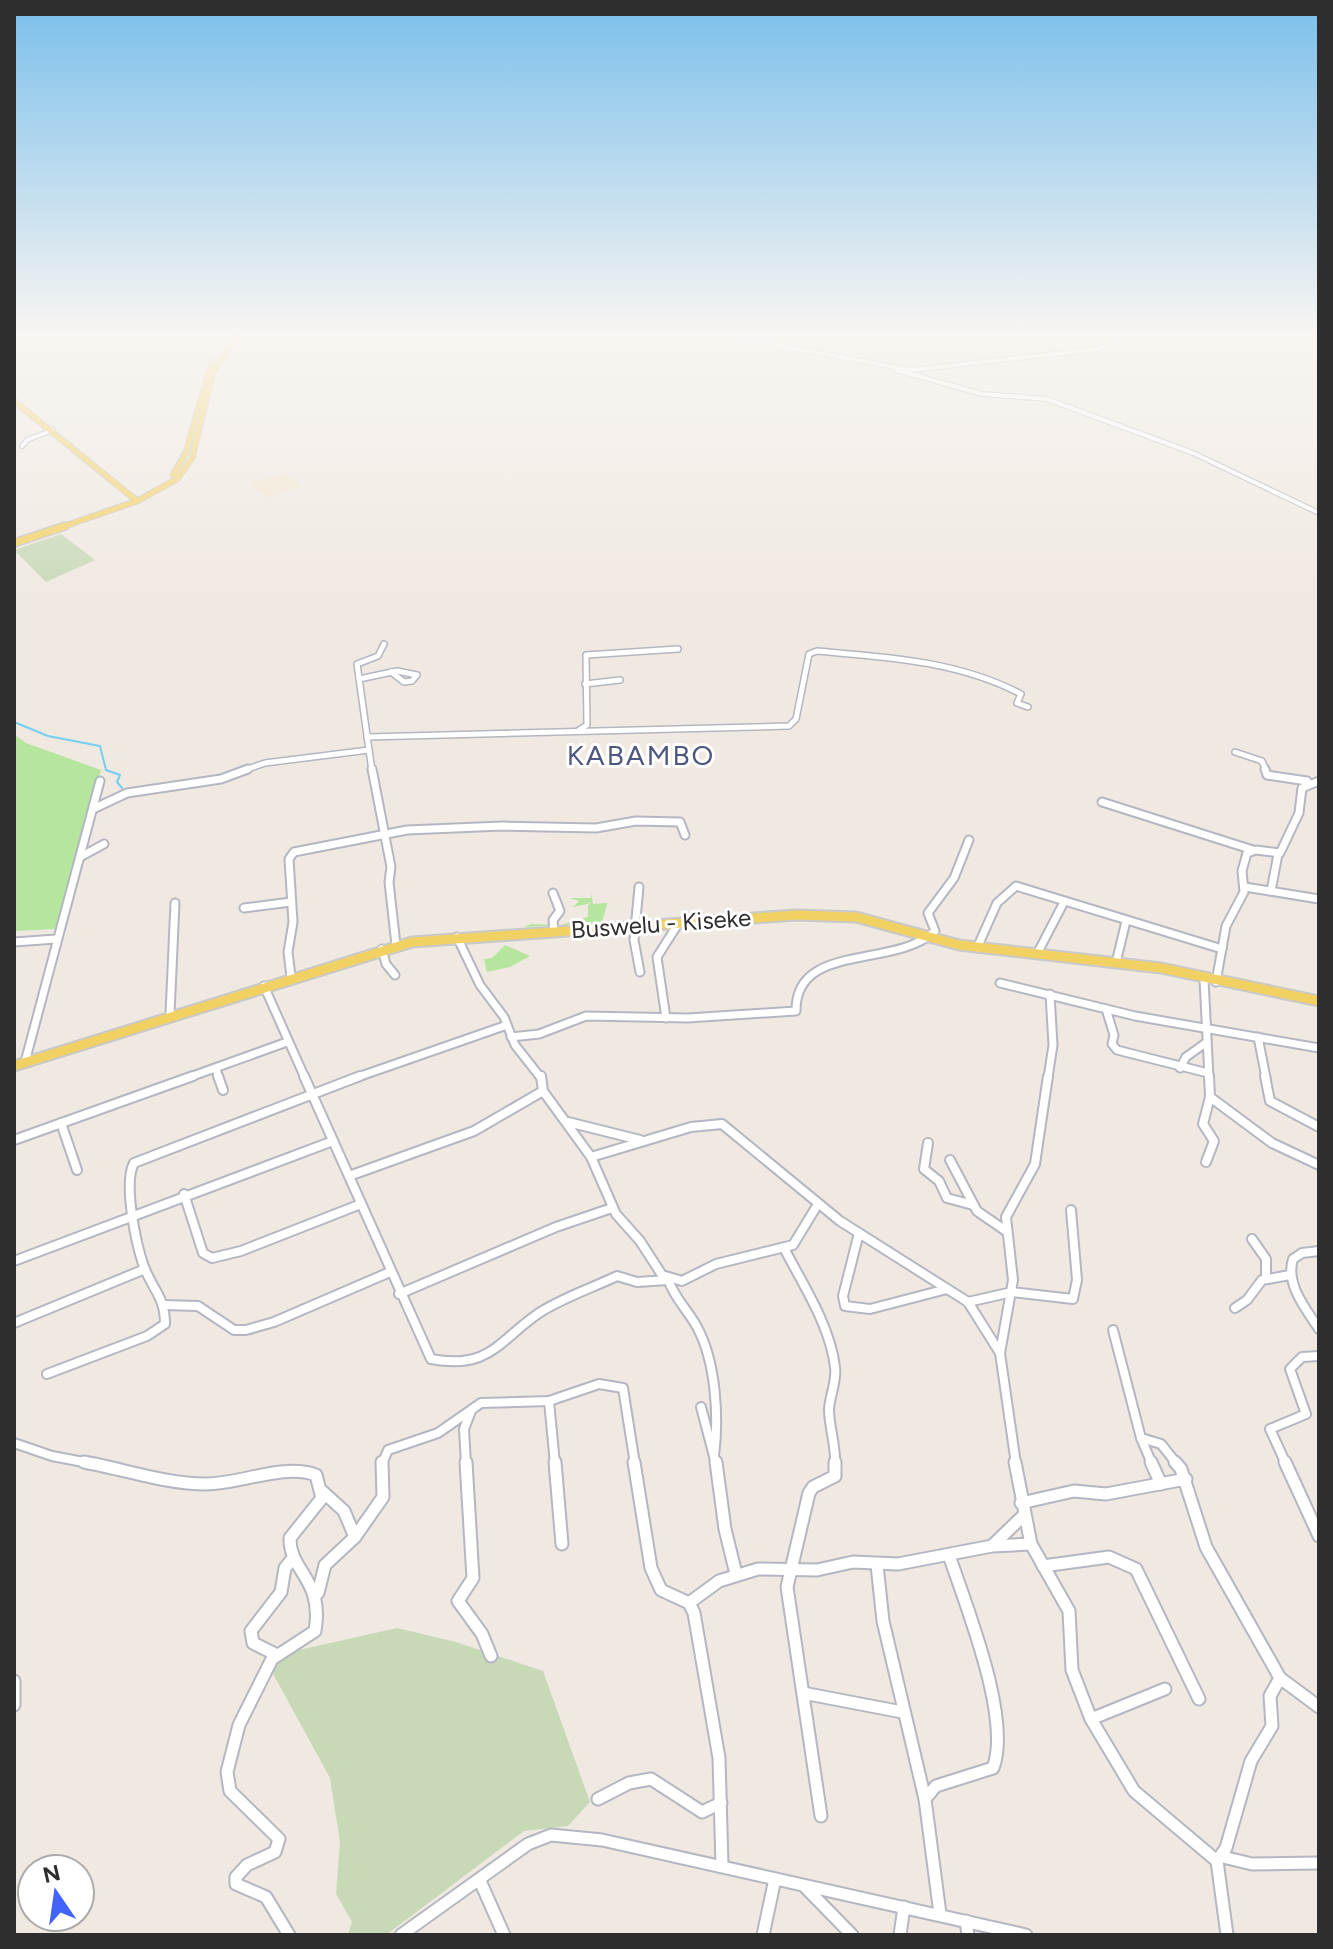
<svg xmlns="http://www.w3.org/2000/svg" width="1333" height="1949" font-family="Figtree,sans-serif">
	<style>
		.education { fill: #f0e6d1 }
		.green { fill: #b6e59e }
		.cemetery { fill: #c8d9b8 }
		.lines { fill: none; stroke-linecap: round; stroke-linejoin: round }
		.stream { stroke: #75cff0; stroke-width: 2 }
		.minor-far4-casing { stroke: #b4b7c1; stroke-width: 6 }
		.minor-far3-casing { stroke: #b4b7c1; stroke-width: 8 }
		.minor-far2-casing { stroke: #b4b7c1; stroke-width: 11 }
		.minor-far1-casing { stroke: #b4b7c1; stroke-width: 12 }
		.minor-casing { stroke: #b4b7c1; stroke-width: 15 }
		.major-far2-casing { stroke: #c9c9c9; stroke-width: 7 }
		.major-far1-casing { stroke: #c9c9c9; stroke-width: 10 }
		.major-casing { stroke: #c9c9c9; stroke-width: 13 }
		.minor-far4 { stroke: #fff; stroke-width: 4 }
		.minor-far3 { stroke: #fff; stroke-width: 5 }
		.minor-far2 { stroke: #fff; stroke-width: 7 }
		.minor-far1 { stroke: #fff; stroke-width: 8 }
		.minor { stroke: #fff; stroke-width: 11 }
		.major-far2 { stroke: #f2d163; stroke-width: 5 }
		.major-far1 { stroke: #f2d163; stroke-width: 7 }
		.major { stroke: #f2d163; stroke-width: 9 }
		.labels { text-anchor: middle; stroke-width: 6; stroke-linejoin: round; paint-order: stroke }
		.street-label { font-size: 24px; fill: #2e2e2e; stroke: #fff }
		.quarter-label { font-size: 28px; letter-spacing: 2px; fill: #4d5680; stroke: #fff }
	</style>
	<rect width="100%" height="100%" fill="#efe9e1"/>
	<polygon class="education" points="283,473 302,486 267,497 249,484"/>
	<g class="green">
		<polygon points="14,734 26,743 101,770 55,929 14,931"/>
		<polygon points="591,893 593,904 607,903 602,923 524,927 531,924 561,925 588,917 588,905 592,903 573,907 579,901 570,898 591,898"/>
		<polygon points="505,945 530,956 510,967 487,972 484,959 492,958"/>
	</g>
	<g class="cemetery">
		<polygon points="61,534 95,560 46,582 14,550"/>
		<polygon points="397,1628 456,1642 543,1671 590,1802 568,1826 524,1831 386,1935 348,1935 352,1922 336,1894 340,1842 330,1778 271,1670 281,1654"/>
	</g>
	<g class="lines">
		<polyline class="stream" points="14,722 48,736 100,746 106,770 120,775 117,782 122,788"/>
		<g class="minor-far4-casing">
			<g id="minor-far4">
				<polyline points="709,333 912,370 1099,349 1132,333"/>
				<polyline points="1315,333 1319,334"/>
				<polyline points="896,370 982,394 1047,399 1193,453 1319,513"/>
				<polyline points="22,446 27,440 53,430"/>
			</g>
		</g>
		<g class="minor-far3-casing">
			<g id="minor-far3">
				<polyline points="359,679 397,671 417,675 412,681 404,682 391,672"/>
				<polyline points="585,684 620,680"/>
				<polyline points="579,730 587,725 586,655 678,649"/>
				<path d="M367 737 789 726 796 719 809 654 817 651C887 657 958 661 1021 694L1017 703 1028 707"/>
				<polyline points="1235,752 1262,761 1266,771"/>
				<polyline points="242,771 265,763 369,750"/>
				<polyline points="372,771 357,664 378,656 384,644"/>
			</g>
		</g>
		<g class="minor-far2-casing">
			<g id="minor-far2">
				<polyline points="372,769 391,867 389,882 396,945"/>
				<polyline points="1265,769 1267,775 1307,781"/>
				<polyline points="1102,802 1253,850"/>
				<polyline points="93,809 127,793 221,779 248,769"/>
				<polyline points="82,856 104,844"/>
				<polyline points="639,887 634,940 640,972"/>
				<polyline points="1245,887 1319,899"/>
				<polyline points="1271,891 1278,854"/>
				<polyline points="553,893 560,911 553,920 554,932"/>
				<polyline points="244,908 291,902"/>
				<polyline points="457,937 480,985 504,1017 515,1045 541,1078"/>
				<polyline points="14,942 56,939"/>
				<polyline points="977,948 997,903 1016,886 1222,949"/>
				<polyline points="382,949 386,964 395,975"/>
				<polyline points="1037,954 1064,902"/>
				<polyline points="1116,963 1126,921"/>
				<polyline points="291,977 288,952 293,922 289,859 294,852 407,830 502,826 596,828 636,821 680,822 685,835"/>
				<polyline points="1204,979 1209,1078"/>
				<polyline points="1216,982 1226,926 1244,892 1242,871 1247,853 1256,850 1280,853 1299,813 1302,788 1319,781"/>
				<polyline points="1000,983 1135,1016 1319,1048"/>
				<polyline points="264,986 305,1078"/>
				<polyline points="1106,1009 1114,1035 1112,1044 1117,1050 1208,1073"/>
				<polyline points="170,1014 175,903"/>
				<polyline points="666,1018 657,957 678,924"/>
				<path d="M511 1037 539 1034 586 1016 688 1018 796 1011C795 942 895 969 935 931L928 913 954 878 969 840"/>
				<polyline points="1258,1037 1266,1078"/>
				<polyline points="25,1062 100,781"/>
				<polyline points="1180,1068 1186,1057 1207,1042"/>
				<polyline points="216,1069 219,1078"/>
				<polyline points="187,1078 287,1042"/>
				<polyline points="355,1078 507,1025"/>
				<polyline points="1048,1078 1053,1045 1050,994"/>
			</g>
		</g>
		<g class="minor-far1-casing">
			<g id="minor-far1">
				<polyline points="218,1076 223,1090"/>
				<path d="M304 1076 431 1359C490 1370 498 1341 539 1313 562 1298 592 1288 617 1276L637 1282 668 1280"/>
				<polyline points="541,1076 543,1091 591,1157 616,1214 640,1241 662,1275 682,1281 716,1264 793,1245 818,1204"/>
				<polyline points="1265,1076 1270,1101 1319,1127"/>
				<polyline points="1210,1097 1272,1143 1319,1165"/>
				<polyline points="568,1122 640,1140"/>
				<polyline points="61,1123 77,1170"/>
				<polyline points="14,1140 193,1076"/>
				<polyline points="928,1143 924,1169 939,1181 947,1198 973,1205"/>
				<polyline points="591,1157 691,1127 722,1124 840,1221 968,1302 1000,1353"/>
				<polyline points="950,1160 977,1211 1006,1231"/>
				<polyline points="1206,1162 1214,1141 1203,1124 1210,1097 1209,1076"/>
				<polyline points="349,1176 474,1131 543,1091"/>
				<polyline points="184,1194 203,1253 212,1258 241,1251 361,1204"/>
				<polyline points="859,1233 843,1296 845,1306 870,1309 947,1289"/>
				<polyline points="1252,1239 1266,1259 1266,1279"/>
				<path d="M784 1248C803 1285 830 1325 835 1367 837 1381 830 1395 829 1409 829 1427 836 1445 835 1464"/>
				<path d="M1319 1251 1302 1253 1293 1259C1285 1284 1306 1309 1319 1329"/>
				<polyline points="14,1261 333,1141"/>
				<path d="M668 1279C674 1298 688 1310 697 1327 716 1362 719 1417 714 1456"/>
				<polyline points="399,1294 556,1227 612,1208"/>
				<polyline points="968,1302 1012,1292 1073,1299 1077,1280 1071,1210"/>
				<polyline points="165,1305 198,1306 234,1330 246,1330 274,1322 390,1272"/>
				<polyline points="1235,1308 1247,1300 1262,1280 1290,1275"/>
				<polyline points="14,1323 145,1269"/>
				<polyline points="1113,1330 1141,1438 1152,1464"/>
				<path d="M47 1374 147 1336 165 1324C165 1297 153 1290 144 1267 136 1244 123 1183 134 1163L360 1076"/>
				<polyline points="549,1401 555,1464"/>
				<polyline points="701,1407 716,1464"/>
				<polyline points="1141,1438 1161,1444 1177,1464"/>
				<polyline points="14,1443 52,1456 94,1464"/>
				<polyline points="382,1464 388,1450 438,1433 481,1403 549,1401 599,1384 623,1388 635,1464"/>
				<polyline points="466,1464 464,1429 471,1411"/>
				<polyline points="1016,1464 1000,1353 1013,1280 1006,1217 1035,1164 1048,1076"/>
				<polyline points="1286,1464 1270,1429 1306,1414 1290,1369 1302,1357 1319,1356"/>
			</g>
		</g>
		<g class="minor-casing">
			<g id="minor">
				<path d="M84 1462C123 1469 166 1484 206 1484 241 1484 283 1463 316 1475L322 1498 290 1538C289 1571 324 1579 315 1631L272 1659 239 1725 227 1772 230 1791 279 1839 275 1852 247 1865 236 1877V1884L266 1897 289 1935"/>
				<polyline points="466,1462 473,1578 458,1601 482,1634 491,1656"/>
				<polyline points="555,1462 562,1544"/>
				<polyline points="634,1462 651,1568 661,1590 689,1603 694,1613 719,1758 722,1865"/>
				<polyline points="716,1462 725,1529 736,1574"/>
				<polyline points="1015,1462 1031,1544 1069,1611 1072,1670 1091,1719 1134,1791 1217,1861 1227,1935"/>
				<polyline points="1151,1462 1161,1484"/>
				<polyline points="1175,1462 1181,1469 1206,1547 1280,1678 1319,1707"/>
				<polyline points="1285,1462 1319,1536"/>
				<polyline points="322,1491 344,1511 355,1537"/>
				<polyline points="1021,1503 1074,1491 1106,1494 1186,1479"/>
				<polyline points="993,1545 1023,1516"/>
				<polyline points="877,1565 883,1621 925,1799"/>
				<polyline points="1043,1566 1109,1557 1136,1569 1199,1699"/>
				<polyline points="318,1593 325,1565 355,1537 383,1497 382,1462"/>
				<polyline points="689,1603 719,1581 758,1569 817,1570 853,1562 898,1564 992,1546 1031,1544"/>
				<polyline points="275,1654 253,1643 251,1631 281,1592 285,1568 293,1558"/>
				<polyline points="14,1681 14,1705"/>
				<polyline points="803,1693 902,1712"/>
				<polyline points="1091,1719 1165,1689"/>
				<polyline points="598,1799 629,1783 651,1779 702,1812 721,1803"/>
				<polyline points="821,1816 787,1587 809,1493 813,1487 835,1476 835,1462"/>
				<polyline points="1223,1857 1252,1864 1319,1863"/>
				<polyline points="1217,1861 1226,1848 1251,1761 1272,1726 1270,1696 1280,1678"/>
				<polyline points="480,1881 504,1935"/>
				<polyline points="806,1888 852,1935"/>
				<path d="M940 1914 925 1799 936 1786 993 1768C1012 1719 966 1606 949 1555"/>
				<polyline points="966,1921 968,1935"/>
				<polyline points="401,1935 528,1844 551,1835 602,1840 1026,1935"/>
				<polyline points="763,1935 775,1879"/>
				<polyline points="900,1935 904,1907"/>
			</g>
		</g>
		<g class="major-far2-casing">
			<g id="major-far2">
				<polyline points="14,401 137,501"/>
				<polyline points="173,475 186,452 212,362"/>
				<polyline points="59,528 137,501 177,479 192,458 213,372 239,333"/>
			</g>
		</g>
		<g class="major-far1-casing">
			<polyline id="major-far1" points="14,543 65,526"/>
		</g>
		<g class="major-casing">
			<polyline id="major" points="14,1066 412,942 796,915 856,917 959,945 1161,968 1319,1001"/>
		</g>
		<use href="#minor-far4" class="minor-far4"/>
		<use href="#minor-far3" class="minor-far3"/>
		<use href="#minor-far2" class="minor-far2"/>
		<use href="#minor-far1" class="minor-far1"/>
		<use href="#minor" class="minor"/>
		<use href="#major-far2" class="major-far2"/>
		<use href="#major-far1" class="major-far1"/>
		<use href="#major" class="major"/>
	</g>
	<linearGradient id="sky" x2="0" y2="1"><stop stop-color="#7abfeb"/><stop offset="0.55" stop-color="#f8f5f2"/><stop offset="1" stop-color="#f8f5f2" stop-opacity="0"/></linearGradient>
	<rect width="1333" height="606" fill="url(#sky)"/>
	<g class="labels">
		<g class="street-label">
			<text transform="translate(661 924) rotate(-4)" y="8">Buswelu - Kiseke</text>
		</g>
		<g class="quarter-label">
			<text x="641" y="765">KABAMBO</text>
		</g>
	</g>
	<rect width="1333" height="1949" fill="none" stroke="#2e2e2e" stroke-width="32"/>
	<g transform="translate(56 1893) rotate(347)"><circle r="38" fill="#ffffff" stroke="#ababab" stroke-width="2"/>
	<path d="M0-6L14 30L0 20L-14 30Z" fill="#4264fb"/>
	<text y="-12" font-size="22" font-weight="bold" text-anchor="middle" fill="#2e2e2e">N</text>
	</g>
</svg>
